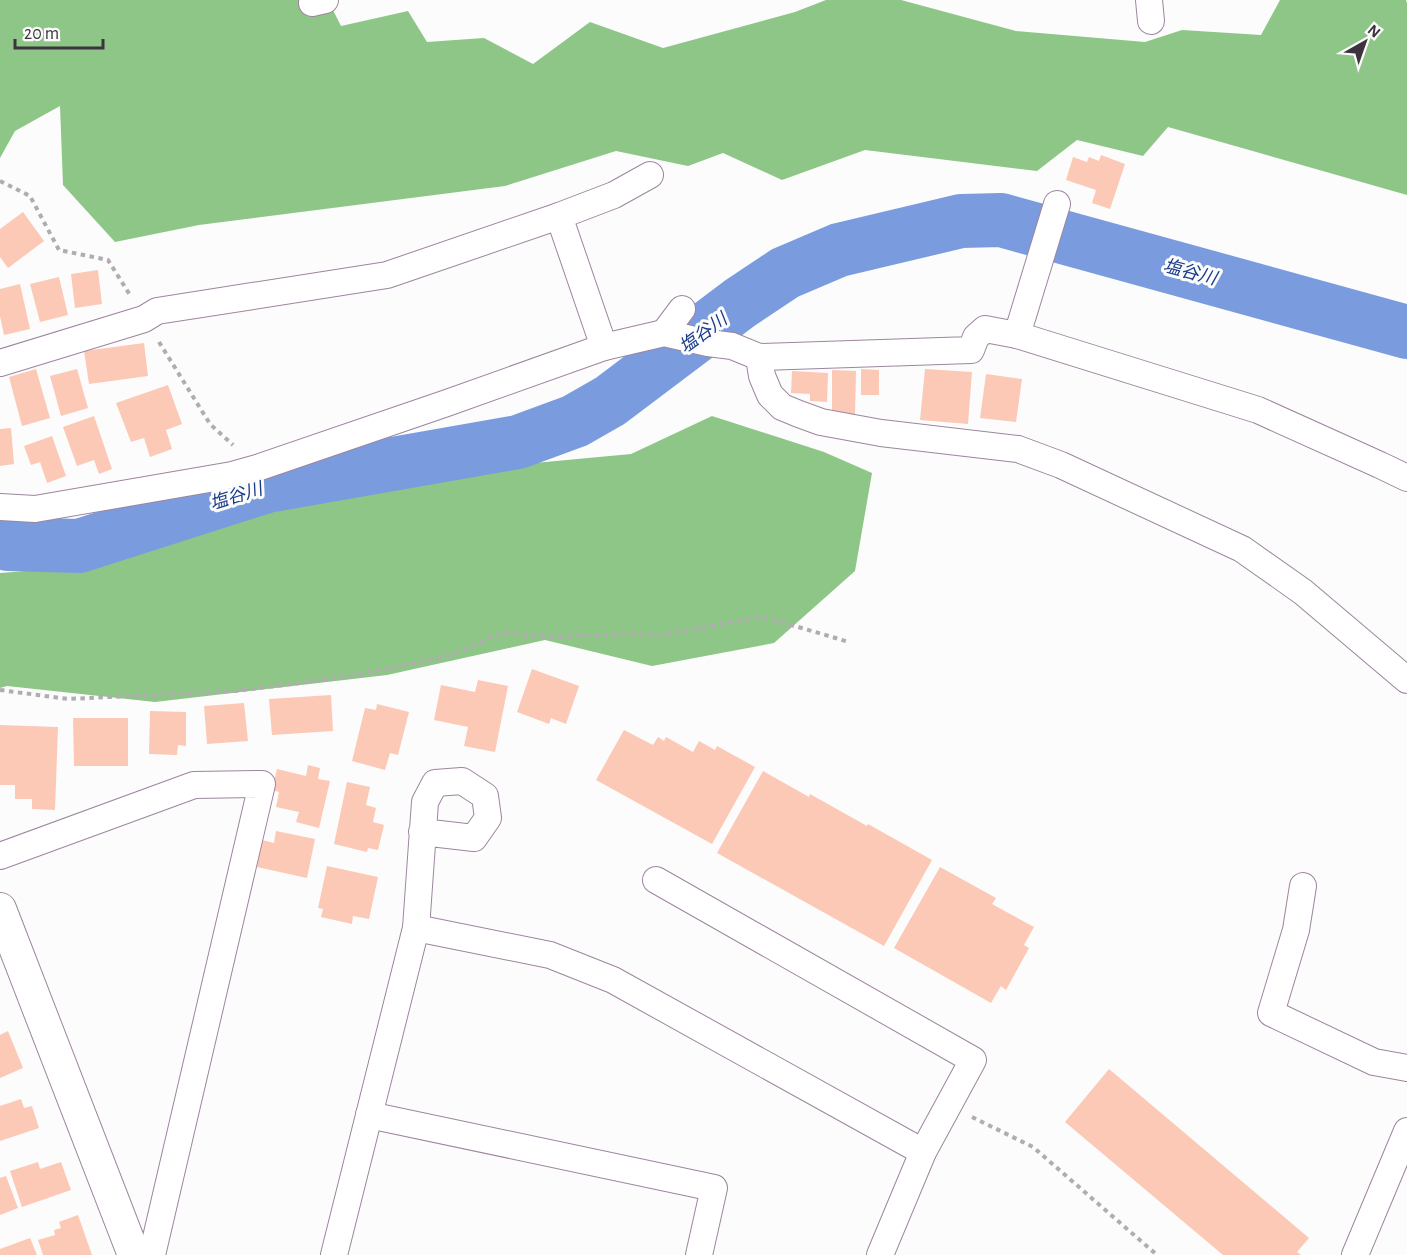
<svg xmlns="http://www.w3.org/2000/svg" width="1407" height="1255" font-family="'Alegreya Sans','Noto Sans JP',sans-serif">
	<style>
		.forest { fill: #8ec687 }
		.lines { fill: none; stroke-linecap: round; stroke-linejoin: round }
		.river { stroke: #7a9cdf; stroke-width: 54 }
		.building { fill: #fbc9b5 }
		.minor-casing { stroke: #9d859f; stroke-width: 28 }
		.tertiary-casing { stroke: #9d859f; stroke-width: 34 }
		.path { stroke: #b0acb0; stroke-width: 4; stroke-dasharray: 4.5 4.5; stroke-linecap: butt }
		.minor { stroke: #fff; stroke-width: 26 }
		.tertiary { stroke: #fff; stroke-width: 32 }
		.labels { text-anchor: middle; stroke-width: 6; stroke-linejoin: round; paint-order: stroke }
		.water-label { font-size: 18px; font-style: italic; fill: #193c8a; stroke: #fcfcfc }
	</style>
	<rect width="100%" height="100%" fill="#fcfcfc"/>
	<g class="forest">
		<polygon points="0,0 328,0 341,26 408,11 427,42 484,38 533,64 590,22 663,48 795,12 826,0 901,0 1016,31 1145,42 1182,30 1261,35 1280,0 1406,0 1407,3 1407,195 1168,127 1143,156 1077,140 1037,171 865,150 782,180 723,153 688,166 616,151 505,186 199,225 115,242 63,185 60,106 15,131 0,158"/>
		<polygon points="712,416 824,452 872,473 855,571 774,643 652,666 545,640 387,675 155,702 7,686 0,688 0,573 91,566 167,533 313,494 493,467 631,454"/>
	</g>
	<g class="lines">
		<polyline class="river" points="0,542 8,544 79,546 267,486 518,442 575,421 610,401 740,303 785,273 839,250 961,221 1001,220 1407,332"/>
	</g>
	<g class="building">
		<polygon points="1101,155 1125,164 1110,209 1092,203 1096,190 1066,180 1073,157 1087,162 1089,157 1099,161"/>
		<polygon points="23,212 44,241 8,268 0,257 0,229"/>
		<polygon points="98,270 102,304 75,308 71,274"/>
		<polygon points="59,277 68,315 40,322 30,284"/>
		<polygon points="20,284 30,329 4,335 0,316 0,289"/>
		<polygon points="144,343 148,376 89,384 84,351"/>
		<polygon points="36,369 50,418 22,426 9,377"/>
		<polygon points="77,369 88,408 61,416 50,376"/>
		<polygon points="861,369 879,370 879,395 861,395"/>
		<polygon points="925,369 972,372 968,424 920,420"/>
		<polygon points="832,370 856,371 855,414 832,414"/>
		<polygon points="792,371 828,373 827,402 810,401 810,394 791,393"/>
		<polygon points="986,374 1022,379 1016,422 980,418"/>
		<polygon points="168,385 182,424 166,430 172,449 150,457 144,438 131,442 116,403"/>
		<polygon points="94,416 112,469 99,474 94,460 77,466 63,427"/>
		<polygon points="11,428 14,464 0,466 0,429"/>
		<polygon points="52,436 66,476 47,483 40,462 31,465 24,446"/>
		<polygon points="532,669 579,686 566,724 551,718 549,724 517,712"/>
		<polygon points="478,680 508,686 495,752 464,746 468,727 434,720 441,685 475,692"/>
		<polygon points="331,695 333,731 272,735 269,699"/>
		<polygon points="244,703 248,741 207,744 204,706"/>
		<polygon points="377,704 409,712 398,755 390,753 385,770 352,761 365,708 376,710"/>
		<polygon points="150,711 186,712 186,746 178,745 177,755 149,754"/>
		<polygon points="73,718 128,718 128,766 74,766"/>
		<polygon points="0,725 58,727 55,810 32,809 32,799 15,799 15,785 0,785"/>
		<polygon points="624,730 653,745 658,737 664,741 666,737 693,752 699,741 715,750 717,746 755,767 712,844 596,780"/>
		<polygon points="308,765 320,768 318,779 330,781 319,828 296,822 299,812 276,807 279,792 272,790 277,769 306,776"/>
		<polygon points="763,771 809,797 810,794 867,826 868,824 932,860 884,946 717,853"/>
		<polygon points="347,782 370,787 366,805 376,808 373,822 384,825 378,850 368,848 367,852 334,844"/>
		<polygon points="276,831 315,839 307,878 257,867 262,840 274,843"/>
		<polygon points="327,866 378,877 369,919 353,916 352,924 321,917 323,909 318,908"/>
		<polygon points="940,867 996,898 992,904 1034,927 1024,945 1029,948 1006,990 1001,986 991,1003 894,948"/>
		<polygon points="8,1031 23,1068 0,1078 0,1035"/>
		<polygon points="1109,1069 1309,1238 1297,1252 1301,1255 1223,1255 1065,1122"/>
		<polygon points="21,1099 24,1108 32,1106 39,1128 0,1141 0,1106"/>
		<polygon points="38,1162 40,1169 61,1162 71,1190 22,1207 10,1171"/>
		<polygon points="6,1176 18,1208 0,1215 0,1178"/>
		<polygon points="78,1215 92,1255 43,1255 38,1240 55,1235 54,1230 61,1228 59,1222"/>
		<polygon points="30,1238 37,1255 0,1255 0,1249"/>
	</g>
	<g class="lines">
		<g class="minor-casing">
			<g id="minor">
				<polyline points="1149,0 1151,21"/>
				<polyline points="312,3 325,0"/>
				<polyline points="559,216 604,347"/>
				<polyline points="664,333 682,309"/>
				<polyline points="1017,335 1057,204"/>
				<polyline points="759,357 762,376 770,395 782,407 799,414 821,422 881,433 1018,449 1061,465 1242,549 1303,592 1407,680"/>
				<polyline points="0,363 144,319 157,311 387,275 559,216 614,195 650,175"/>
				<polyline points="0,507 35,509 232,475 257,468 444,404 604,347 664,333 708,343 732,346 759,357 971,350 976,337 985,329 1017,335 1258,410 1380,465 1407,478"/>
				<polyline points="0,856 194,785 262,784 152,1255"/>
				<polyline points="656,880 973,1060 923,1152 880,1255"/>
				<polyline points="1303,886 1296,930 1271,1013 1374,1062 1407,1068"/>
				<polyline points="416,928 550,955 613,980 923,1152"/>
				<polyline points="369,1115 714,1188 699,1255"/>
				<polyline points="334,1255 416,928 425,802 435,783 462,781 485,796 488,818 474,838 422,832"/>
				<polyline points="1355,1255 1407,1131"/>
			</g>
		</g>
		<g class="tertiary-casing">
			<polyline id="tertiary" points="0,909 134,1255"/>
		</g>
		<g class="path">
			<polyline points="0,181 30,196 59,250 108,260 130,295"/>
			<polyline points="159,342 210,424 233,445"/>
			<polyline points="0,690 68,699 235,691 292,684 366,673 424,661 450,655 502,633 554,637 629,634 664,635 759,617 778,621 849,642"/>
			<polyline points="972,1117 1033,1147 1157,1255"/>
		</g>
		<use href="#minor" class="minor"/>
		<use href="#tertiary" class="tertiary"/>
	</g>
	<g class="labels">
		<g class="water-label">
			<text transform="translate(1190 272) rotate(15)" y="6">塩谷川</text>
			<text transform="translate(703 333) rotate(-36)" y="6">塩谷川</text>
			<text transform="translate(236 496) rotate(-17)" y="6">塩谷川</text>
		</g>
	</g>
	<g transform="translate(1365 42) rotate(40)" stroke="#fcfcfc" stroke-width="4.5" paint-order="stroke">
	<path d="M0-4.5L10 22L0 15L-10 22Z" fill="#3d333e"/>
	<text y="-9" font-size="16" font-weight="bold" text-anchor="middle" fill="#3d333e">N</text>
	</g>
	<path d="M15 39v9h88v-9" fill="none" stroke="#3d333e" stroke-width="3"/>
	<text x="24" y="39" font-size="18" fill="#3d333e" stroke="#fcfcfc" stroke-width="4.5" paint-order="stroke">20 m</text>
</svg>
